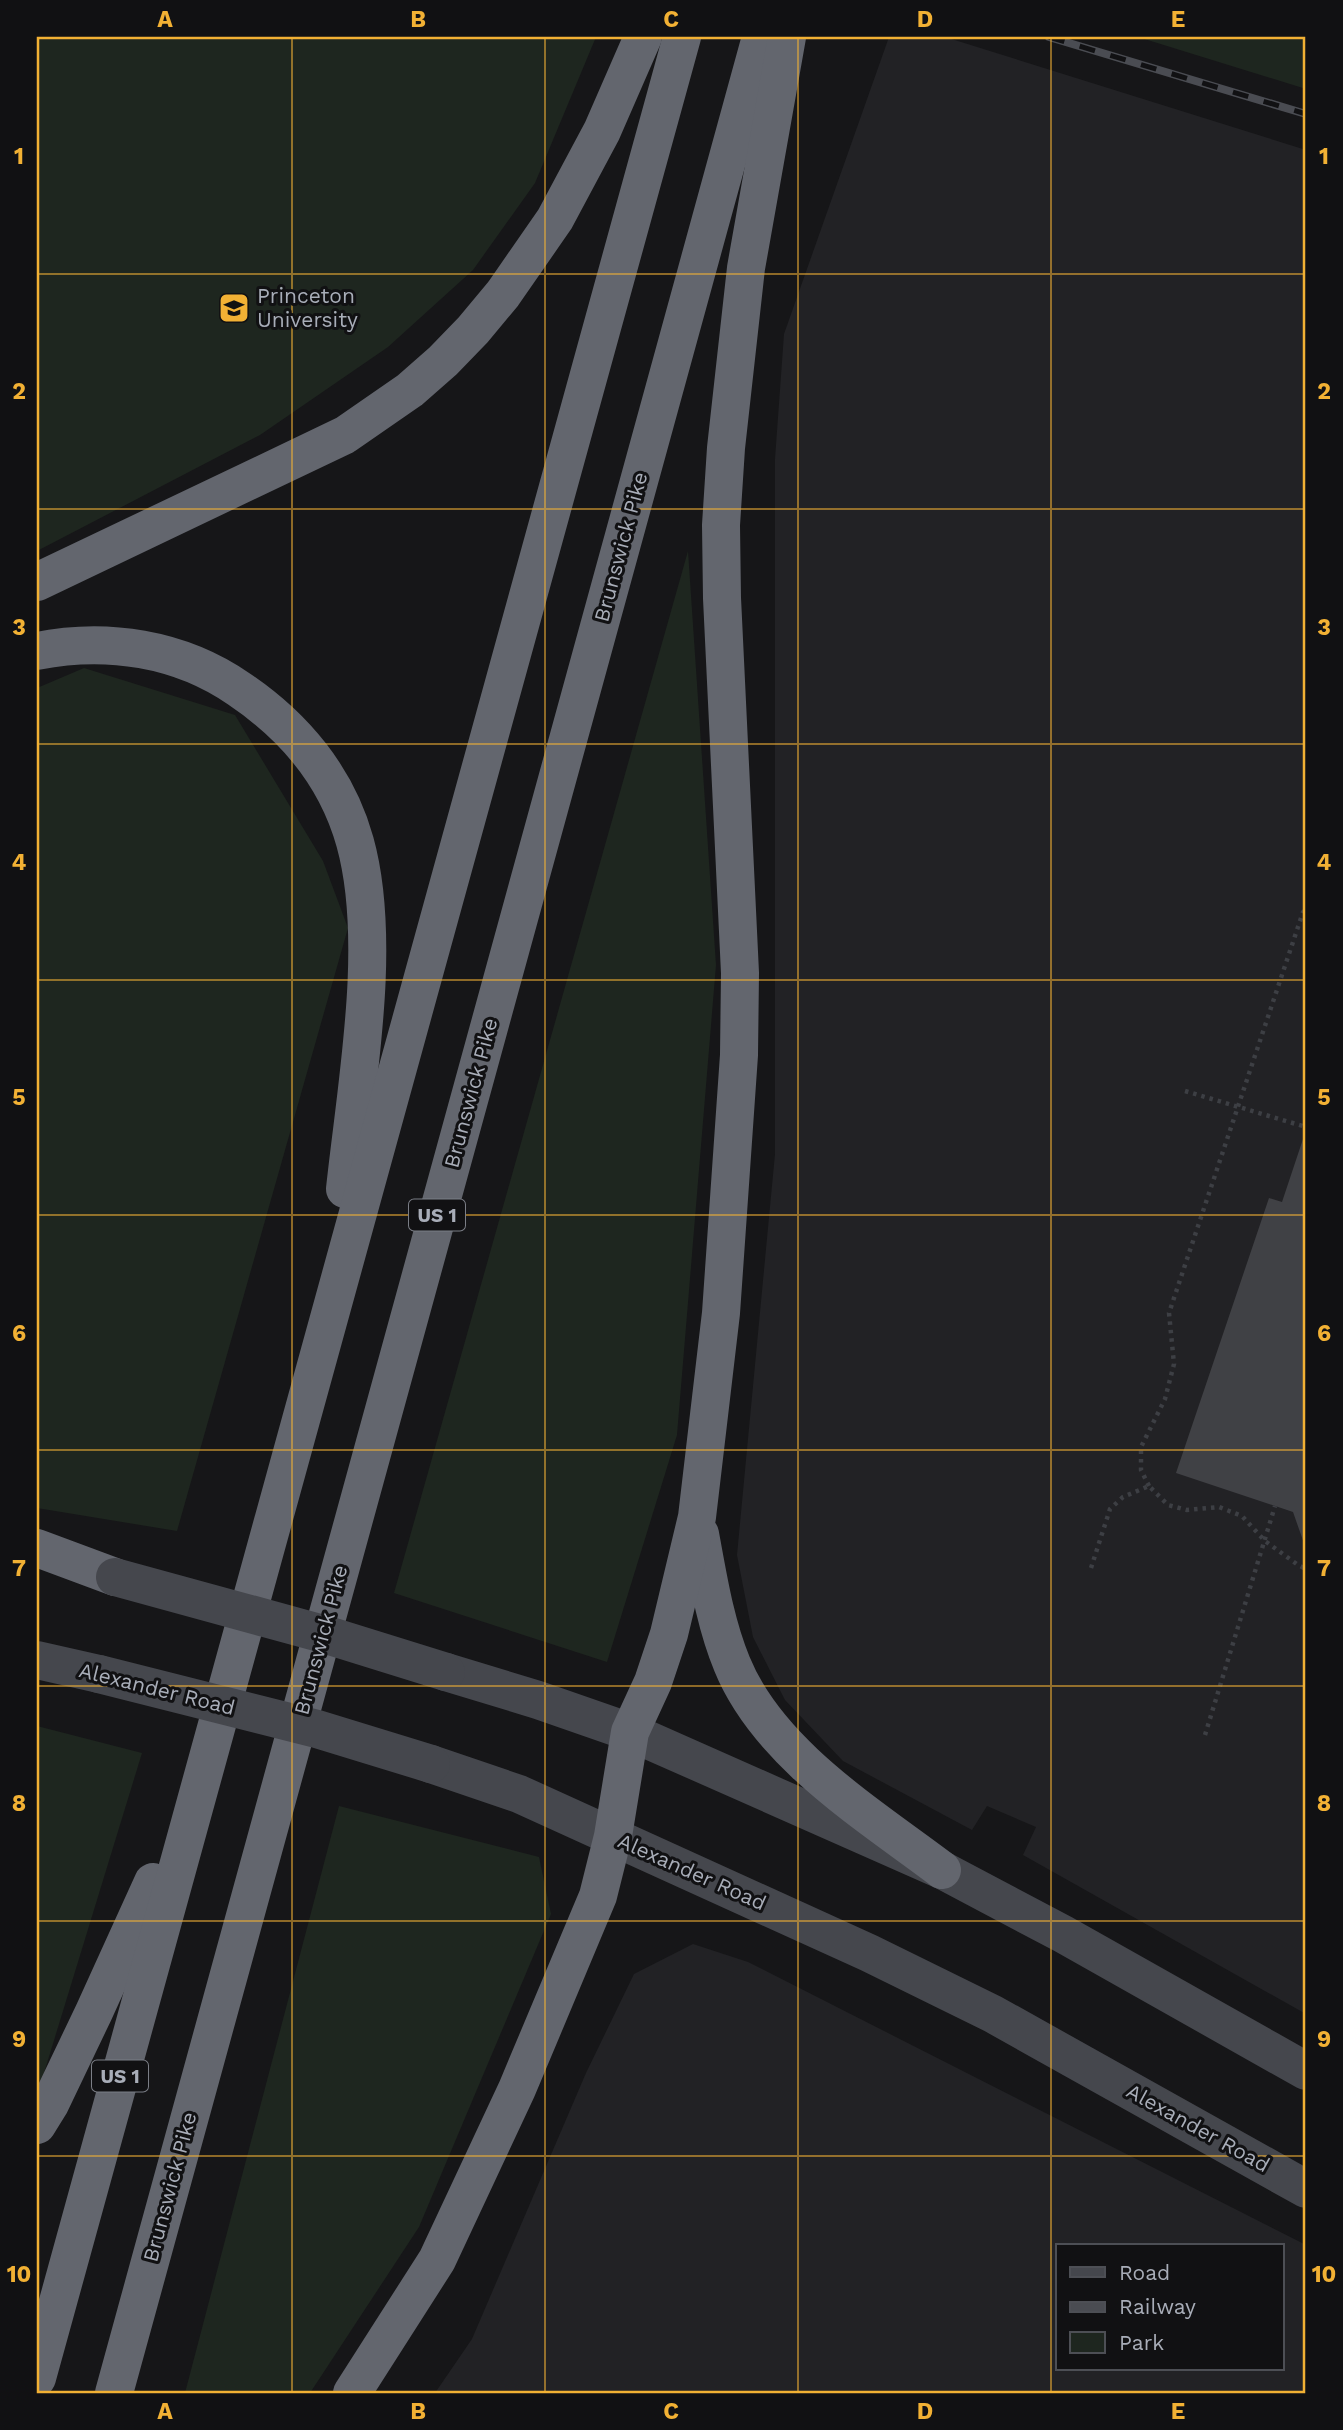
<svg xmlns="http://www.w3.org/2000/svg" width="1343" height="2430" font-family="'Work Sans',sans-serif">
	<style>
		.built { fill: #222225; fill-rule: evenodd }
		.green { fill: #1e261f }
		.building { fill: #404145 }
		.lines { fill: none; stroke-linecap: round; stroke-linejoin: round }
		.path { stroke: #3d3f44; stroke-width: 4.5; stroke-dasharray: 3.5 5; stroke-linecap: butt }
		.secondary { stroke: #45474d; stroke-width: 38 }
		.highway { stroke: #63666e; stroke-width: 38 }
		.rail-casing { stroke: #4a4c52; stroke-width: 8 }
		.rail { stroke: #111113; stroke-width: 5; stroke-dasharray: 16; stroke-linecap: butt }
		.secondary-bridge { stroke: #45474d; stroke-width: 38 }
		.grid { fill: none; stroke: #f2b134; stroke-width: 2; stroke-opacity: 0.55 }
		.labels { text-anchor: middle; stroke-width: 6; stroke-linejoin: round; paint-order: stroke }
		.shield { fill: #111113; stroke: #7b7e86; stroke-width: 2 }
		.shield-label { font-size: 19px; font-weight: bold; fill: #a8adb8 }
		.poi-label { font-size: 21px; fill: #a8adb8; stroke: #111113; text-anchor: start }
		.street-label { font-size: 21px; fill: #a8adb8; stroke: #111113 }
		.neatline { fill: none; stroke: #f2b134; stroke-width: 2.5 }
		.grid-label { font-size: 23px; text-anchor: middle; font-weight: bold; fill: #f2b134 }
	</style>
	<rect width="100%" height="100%" fill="#161618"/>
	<g class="built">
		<polygon points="889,37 945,37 1306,150 1306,2014 1023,1855 1036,1827 987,1806 972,1830 843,1761 785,1700 753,1637 737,1555 775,1154 775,459 784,334"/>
		<path d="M693 1944 748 1962 1306 2245V2393H435L472 2339 586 2073 634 1974ZM1058 2246H1282V2369H1058Z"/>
	</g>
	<g class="green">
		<polygon points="37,37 596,37 535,183 473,270 388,347 260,435 37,551"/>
		<polygon points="1138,37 1306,37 1306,89"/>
		<polygon points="688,551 716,965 677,1435 607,1662 394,1593"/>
		<polygon points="84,668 235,715 323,861 348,928 177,1531 37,1508 37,688"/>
		<polygon points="37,1726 142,1753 40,2086 37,2089"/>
		<polygon points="339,1806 539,1857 551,1914 419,2227 310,2393 185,2393"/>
	</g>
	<polygon class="building" points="1306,1130 1306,1549 1293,1512 1176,1473 1269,1198 1282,1202"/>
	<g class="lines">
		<g class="path">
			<polyline points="1185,1091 1306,1127"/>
			<polyline points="1149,1486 1141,1470 1141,1447 1165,1399 1174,1364 1169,1313 1303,912 1306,910"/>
			<polyline points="1091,1568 1110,1509 1123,1497 1149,1486 1168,1505 1187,1510 1219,1507 1242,1516 1265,1541 1298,1565 1306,1569"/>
			<polyline points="1205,1735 1275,1506"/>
		</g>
		<g class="secondary">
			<polyline points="37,1660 99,1674"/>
			<polyline points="446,1672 538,1700 630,1732 942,1870 1063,1934 1306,2071"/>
			<polyline points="431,1764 519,1794 869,1953 993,2014 1306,2189"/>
		</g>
		<g class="highway">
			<polyline points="37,582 345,435 410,390 443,361 473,330 503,294 555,219 602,131 643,37"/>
			<path d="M37 651C106 637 180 648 239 689 294 726 337 777 355 842 383 943 356 1085 345 1189"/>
			<path d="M700 1534C708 1577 715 1623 732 1664 768 1753 868 1814 942 1870"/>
			<polyline points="37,1548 115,1577"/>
			<polyline points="37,2125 50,2104 94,2012 153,1882"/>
			<polyline points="37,2378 682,37"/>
			<polyline points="114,2393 761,37"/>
			<polyline points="352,2393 437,2260 517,2089 598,1896 613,1836 630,1732 653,1682 669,1634 697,1517 721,1313 739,1055 740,973 722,598 721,525 726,448 746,268 787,37"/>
		</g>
		<g class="rail-casing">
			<polyline id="rail" points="1049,37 1306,114"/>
		</g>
		<use href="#rail" class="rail"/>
		<g class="secondary-bridge">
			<polyline points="115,1577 327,1635 446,1672"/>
			<polyline points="99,1674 317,1729 431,1764"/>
		</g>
	</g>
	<path class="grid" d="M292 37V2393M545 37V2393M798 37V2393M1051 37V2393M37 274H1306M37 509H1306M37 744H1306M37 980H1306M37 1215H1306M37 1450H1306M37 1686H1306M37 1921H1306M37 2156H1306"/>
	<defs>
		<g id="university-square" transform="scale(1.575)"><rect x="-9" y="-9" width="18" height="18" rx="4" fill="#f2b134" stroke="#111113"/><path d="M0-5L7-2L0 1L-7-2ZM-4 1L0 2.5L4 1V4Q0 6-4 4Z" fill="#111"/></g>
	</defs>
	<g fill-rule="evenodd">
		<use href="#university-square" x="234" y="308"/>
	</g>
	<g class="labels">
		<g class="shield">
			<rect x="409" y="1199.5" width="56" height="31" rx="5"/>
			<rect x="92" y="2060.5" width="56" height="31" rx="5"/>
		</g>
		<g class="shield-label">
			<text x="437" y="1222">US 1</text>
			<text x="120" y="2083">US 1</text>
		</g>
		<g class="poi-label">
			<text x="257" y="303">Princeton<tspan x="257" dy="24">University</tspan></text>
		</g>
		<g class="street-label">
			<text transform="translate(621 547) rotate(-75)" y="7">Brunswick Pike</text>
			<text transform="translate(471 1093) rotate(-75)" y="7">Brunswick Pike</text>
			<text transform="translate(321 1640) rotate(-75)" y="7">Brunswick Pike</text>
			<text transform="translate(157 1689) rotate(14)" y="7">Alexander Road</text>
			<text transform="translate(692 1872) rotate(24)" y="7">Alexander Road</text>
			<text transform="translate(1198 2128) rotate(29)" y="7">Alexander Road</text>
			<text transform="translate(170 2187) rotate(-75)" y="7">Brunswick Pike</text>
		</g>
	</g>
	<rect width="1343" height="2430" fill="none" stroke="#111113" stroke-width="77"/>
	<rect x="1056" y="2244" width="228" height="126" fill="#111113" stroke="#4d4f55" stroke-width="2"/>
	<rect x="1070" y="2267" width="35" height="10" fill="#45474d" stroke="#4d4f55" stroke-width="2"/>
	<text x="1119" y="2280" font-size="21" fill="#a8adb8">Road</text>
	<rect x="1070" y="2302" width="35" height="10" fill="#4a4c52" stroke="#4d4f55" stroke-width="2"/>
	<text x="1119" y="2314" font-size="21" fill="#a8adb8">Railway</text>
	<rect x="1070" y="2332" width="35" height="21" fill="#1e261f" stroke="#4d4f55" stroke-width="2"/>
	<text x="1119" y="2350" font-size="21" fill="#a8adb8">Park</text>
	<rect x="38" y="38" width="1266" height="2354" class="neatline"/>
	<g class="grid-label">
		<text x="165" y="27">A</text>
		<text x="418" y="27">B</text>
		<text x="671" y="27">C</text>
		<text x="925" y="27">D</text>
		<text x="1178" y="27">E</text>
		<text x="19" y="164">1</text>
		<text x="1324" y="164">1</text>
		<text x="19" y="399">2</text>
		<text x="1324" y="399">2</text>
		<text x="19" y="635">3</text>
		<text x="1324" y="635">3</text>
		<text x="19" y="870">4</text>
		<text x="1324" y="870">4</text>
		<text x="19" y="1105">5</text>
		<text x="1324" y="1105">5</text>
		<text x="19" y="1341">6</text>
		<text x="1324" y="1341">6</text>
		<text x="19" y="1576">7</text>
		<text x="1324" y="1576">7</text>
		<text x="19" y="1811">8</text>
		<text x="1324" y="1811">8</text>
		<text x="19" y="2047">9</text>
		<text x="1324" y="2047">9</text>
		<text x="19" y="2282">10</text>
		<text x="1324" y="2282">10</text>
		<text x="165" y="2419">A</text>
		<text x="418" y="2419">B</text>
		<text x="671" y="2419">C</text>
		<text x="925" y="2419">D</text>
		<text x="1178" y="2419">E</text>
	</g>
</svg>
